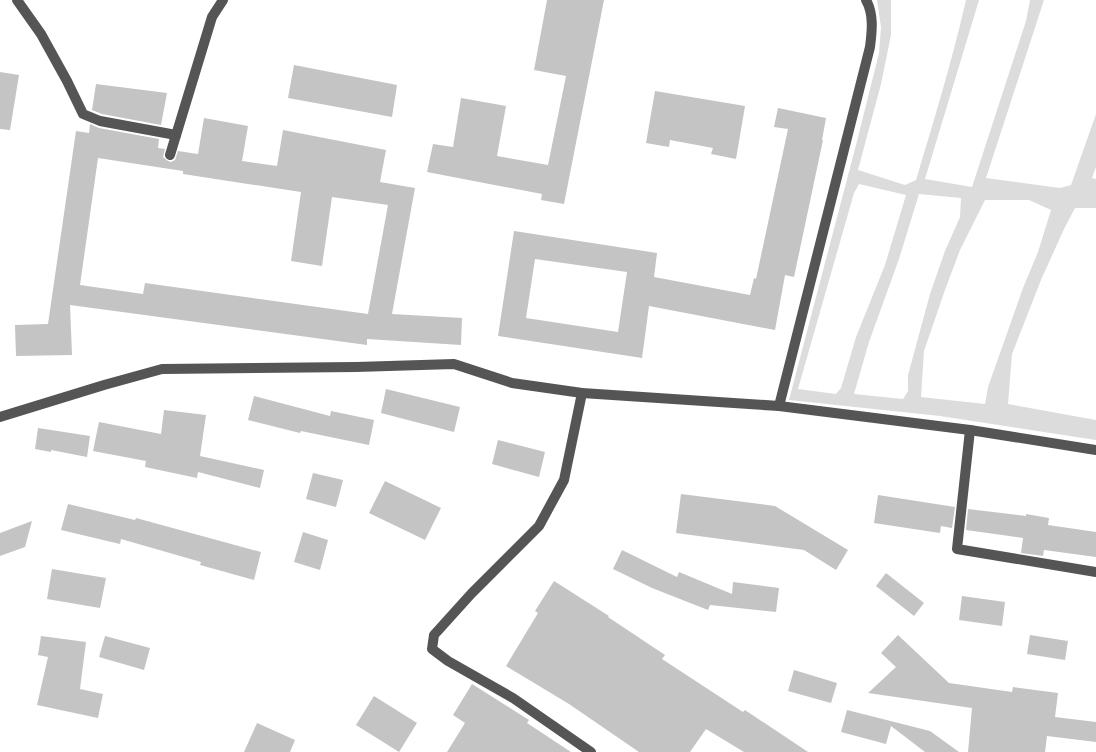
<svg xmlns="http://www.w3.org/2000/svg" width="1096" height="752" font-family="'DM Sans',sans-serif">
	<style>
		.green { fill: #dcdcdc; fill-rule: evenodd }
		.building { fill: #c4c4c4; fill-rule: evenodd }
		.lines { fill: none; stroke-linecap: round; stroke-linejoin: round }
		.minor { stroke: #555; stroke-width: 10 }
		.tertiary { stroke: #555; stroke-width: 10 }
	</style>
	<rect width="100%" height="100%" fill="#fff"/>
	<path class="green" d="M877 0H891V35L881 84 858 170 905 185 916 180C934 120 952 61 966 0H979L925 179 972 187 1026 21 1030 0H1044L986 178 1060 188 1071 185 1096 114V167L1092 178 1096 179V208H1075L1064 229 1041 280 1012 354 1008 404 1096 420V440L940 416 789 400 856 145 879 53 881 27ZM859 184 906 195 885 265 856 337 841 388 836 394 798 389 854 193ZM919 194 961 198 960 217 945 251 930 294 908 375V391L903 399 854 394 869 342 899 259ZM985 200H1029L1051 210 1038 252 1023 288 988 387 985 404 921 397 924 351 945 290 960 250Z"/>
	<g class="building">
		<polygon points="547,0 604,0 564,204 541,200 542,194 427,172 433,144 453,147 461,98 506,106 497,156 548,165 566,76 534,70"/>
		<polygon points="294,65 397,85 392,117 288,98"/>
		<polygon points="0,72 19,75 10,130 0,129"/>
		<polygon points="96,84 167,93 161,125 102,114 92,110"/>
		<polygon points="655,91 745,106 736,159 711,154 713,148 670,140 669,147 646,143"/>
		<path d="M778 108 826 118 822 140H823L794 277 785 275 775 330 649 306 642 358 498 336 514 231 657 253 654 277 750 295 754 278 756 279 788 129 774 127ZM535 259 627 272 618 332 526 318Z"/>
		<path d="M204 118 248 126 242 161 277 166 283 130 386 150 380 182 415 188 392 314 462 318 461 345 367 339V345L70 305 72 355 16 356 15 325 48 324 76 131 89 133 90 124 99 128 159 139 158 148 165 149 163 157 168 161 171 162 175 160 178 151 198 154ZM98 158 183 171V174L301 192 291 261 322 266 332 197 388 205 368 314 145 283 143 294 80 285Z"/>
		<polygon points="386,389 460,407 454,432 381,413"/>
		<polygon points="254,396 330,416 331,411 374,420 369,445 301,431 300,433 248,420"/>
		<polygon points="164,410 206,415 200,456 264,470 260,488 198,472 197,478 145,467 146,461 93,451 99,422 161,434"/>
		<polygon points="38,428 90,436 87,457 51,450 51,452 35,449"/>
		<polygon points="498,440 545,452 539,477 492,464"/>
		<polygon points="313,473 343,480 336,507 306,499"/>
		<polygon points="385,481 441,508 425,540 369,513"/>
		<polygon points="681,494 775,506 848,550 836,570 804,550 676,533"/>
		<polygon points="878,495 955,507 952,528 941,526 940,533 874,523"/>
		<polygon points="68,504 135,520 136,518 261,552 254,580 200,565 201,562 121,539 120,544 61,530"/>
		<polygon points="968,509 1026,516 1026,514 1049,518 1048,525 1096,532 1096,557 1044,550 1043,556 1021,553 1023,538 966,530"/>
		<polygon points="32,521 25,547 0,556 0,533"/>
		<polygon points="303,532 328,540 320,570 294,562"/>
		<polygon points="622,550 677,577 679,572 732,594 733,582 779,588 776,612 710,605 708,610 652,588 613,569"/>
		<polygon points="52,569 106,578 100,608 47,599"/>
		<polygon points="886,573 924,603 914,616 876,586"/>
		<polygon points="554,581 609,616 608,617 665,655 662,659 743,712 745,710 808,752 744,752 706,729 690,752 639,752 569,704 506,666 538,613 535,611"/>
		<polygon points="962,596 1005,602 1002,626 959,620"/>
		<polygon points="898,635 949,683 1012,692 1013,687 1058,693 1055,717 1096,722 1096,742 1047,736 1045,752 968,752 972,708 868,693 896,667 881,653"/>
		<polygon points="1030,635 1068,641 1065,660 1027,654"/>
		<polygon points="41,636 86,642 80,689 103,694 98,718 37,705 48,657 38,655"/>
		<polygon points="105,636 150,648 144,670 99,657"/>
		<polygon points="794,670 837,683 831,703 788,691"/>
		<polygon points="472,684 529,720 527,723 571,752 447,752 465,723 453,715"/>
		<polygon points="374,696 417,723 399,752 356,725"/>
		<polygon points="847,710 930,731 959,752 925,752 891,726 886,744 841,732"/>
		<polygon points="257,723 295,740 290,752 244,752"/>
	</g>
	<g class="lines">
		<g class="minor">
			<polyline points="17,0 41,34 67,81 83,114 100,121 176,135"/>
			<polyline points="170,155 212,17 223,0"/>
			<polyline points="582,393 564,480 539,526 471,594 434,635 432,649 448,661 513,698 591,752"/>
			<path d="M779 406 870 47C872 31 874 14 866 0"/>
			<polyline points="970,430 957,549 1096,572"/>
		</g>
		<polyline class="tertiary" points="0,417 104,385 162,369 356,367 454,364 512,383 582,393 779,406 970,430 1096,450"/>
	</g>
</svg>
